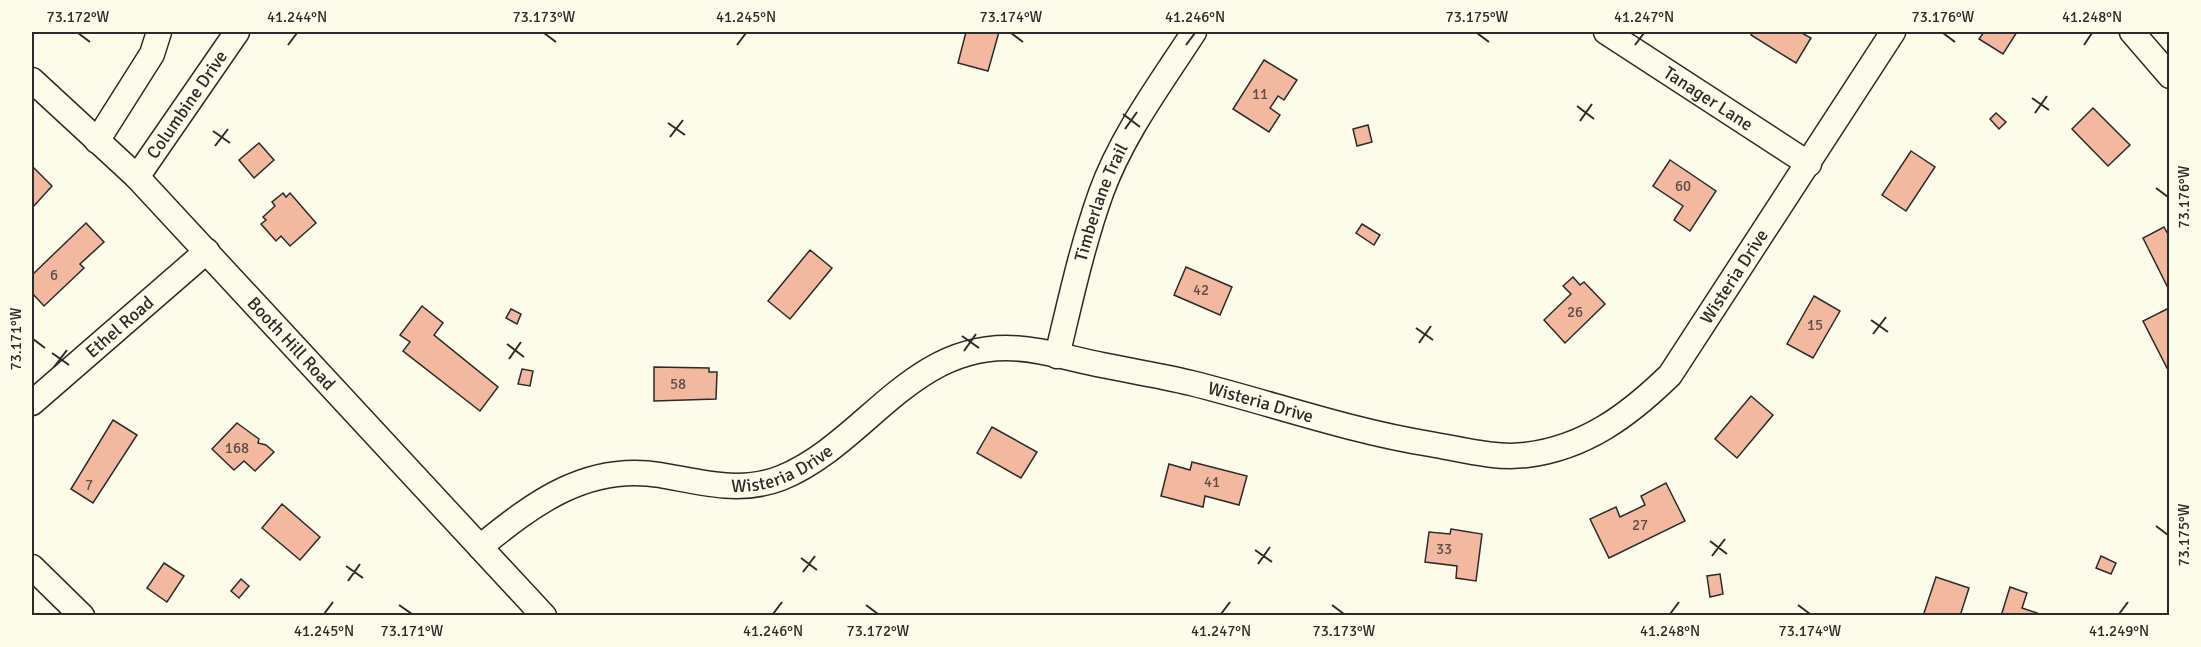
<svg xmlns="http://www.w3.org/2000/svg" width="2201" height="647" font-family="Signika,sans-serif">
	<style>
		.building { fill: #f2b8a0; stroke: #2b2b2b; stroke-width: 1.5 }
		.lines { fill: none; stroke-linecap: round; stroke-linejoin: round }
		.minor-casing { stroke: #2b2b2b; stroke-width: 27 }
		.minor { stroke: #fdfbea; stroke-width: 24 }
		.ticks { fill: none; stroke: #2b2b2b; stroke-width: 2 }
		.labels { text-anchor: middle; stroke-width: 4.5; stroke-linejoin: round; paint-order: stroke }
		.number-label { font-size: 15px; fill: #5d4e48 }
		.street-label { font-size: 18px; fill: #2b2b2b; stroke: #fdfbea }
		.neatline { fill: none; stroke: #2b2b2b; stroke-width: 2 }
		.ticks-label { font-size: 15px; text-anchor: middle; fill: #2b2b2b }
	</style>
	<rect width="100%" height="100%" fill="#fdfbea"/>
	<g class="building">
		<polygon points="966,32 999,32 988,71 958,63"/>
		<polygon points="1753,32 1800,32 1811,38 1796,63 1751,35"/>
		<polygon points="1984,32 2017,32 2003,54 1979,39"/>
		<polygon points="1264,60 1297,80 1284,100 1278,96 1270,108 1280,115 1269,132 1233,109"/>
		<polygon points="2093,108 2130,145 2108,166 2072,129"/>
		<polygon points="1996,113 2006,122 1999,129 1990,119"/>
		<polygon points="1368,125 1372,142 1357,146 1353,129"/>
		<polygon points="259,143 274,160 254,178 239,160"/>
		<polygon points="1911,151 1935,167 1906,211 1882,195"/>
		<polygon points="1670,160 1716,191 1690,231 1674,220 1683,206 1653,186"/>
		<polygon points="32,166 52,186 32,208"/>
		<polygon points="283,193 286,197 290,193 316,223 290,246 281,236 276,241 261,224 266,220 263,217 275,206 272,202"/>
		<polygon points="86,223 104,242 80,264 84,268 44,306 32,293 32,275"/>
		<polygon points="1362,224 1380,235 1374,245 1356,233"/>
		<polygon points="2164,227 2170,238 2170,292 2143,238"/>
		<polygon points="810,250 832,268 790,319 768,301"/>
		<polygon points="1186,267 1232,287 1220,315 1174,295"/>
		<polygon points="1573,277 1580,285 1584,282 1605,304 1565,343 1544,320 1571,294 1563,286"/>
		<polygon points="1814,296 1840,311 1813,358 1787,344"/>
		<polygon points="422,306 443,323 434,335 498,387 480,411 403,351 410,342 400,335"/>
		<polygon points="2169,308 2170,367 2167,368 2143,321"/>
		<polygon points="511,309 521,314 517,324 506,318"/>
		<polygon points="654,367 709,368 709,372 717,372 716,399 654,401"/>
		<polygon points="522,369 533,371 530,386 518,384"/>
		<polygon points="1751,396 1773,415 1737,458 1715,439"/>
		<polygon points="113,420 137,435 93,503 71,489"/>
		<polygon points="237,423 259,439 258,443 266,445 274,452 255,471 244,461 234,470 212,449"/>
		<polygon points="992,427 1037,452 1021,478 977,453"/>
		<polygon points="1192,462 1247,476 1239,505 1205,496 1203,507 1161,496 1169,464 1190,470"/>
		<polygon points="1666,483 1685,521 1609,558 1590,519 1616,507 1620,517 1645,505 1641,496"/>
		<polygon points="282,504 320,537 300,560 262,528"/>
		<polygon points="1451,529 1482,534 1476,581 1456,578 1457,566 1425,562 1429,532 1450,534"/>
		<polygon points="2101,556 2116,563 2111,574 2096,568"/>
		<polygon points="164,563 184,576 167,602 147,588"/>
		<polygon points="1720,574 1723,594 1710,597 1707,576"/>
		<polygon points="1936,577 1969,588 1960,616 1923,616"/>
		<polygon points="241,579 249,586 239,598 231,591"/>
		<polygon points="2010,587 2027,593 2022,608 2037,613 2036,616 2001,616"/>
	</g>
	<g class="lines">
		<g class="minor-casing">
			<g id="minor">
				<path id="s1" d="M1606 32 1809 164"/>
				<polyline points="2132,32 2170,76"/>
				<path id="s2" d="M32 80 137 177 544 616"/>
				<polyline points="97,141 152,54 159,32"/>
				<path id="s3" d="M137 177 237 32"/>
				<path id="s4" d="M1057 356C1070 302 1082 246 1101 193 1122 135 1161 83 1194 32"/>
				<path id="s5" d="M32 403 207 251"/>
				<path id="s6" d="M480 547C534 503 587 463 660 475 701 482 740 494 781 478 864 444 908 348 1006 348 1038 348 1071 359 1102 365 1132 371 1162 376 1191 383 1271 403 1349 431 1430 444 1460 449 1495 459 1526 455 1585 448 1629 415 1670 375L1893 32"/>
				<polyline points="32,567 82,616"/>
			</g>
		</g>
		<use href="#minor" class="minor"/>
	</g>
	<path class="ticks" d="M78 33 90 42M544 33 556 42M1011 33 1023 42M1477 33 1489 42M1943 33 1955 42M288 45 297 33M737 45 746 33M1186 45 1195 33M1635 45 1644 33M2084 45 2092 33M2032 98 2049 110M1577 106 1594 119M2035 113 2047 96M1123 114 1140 127M1580 121 1592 104M668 123 685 135M1125 129 1137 112M213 131 230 143M670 137 683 120M215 146 228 129M2156 188 2168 197M1871 320 1888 332M1416 328 1433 340M1873 334 1886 317M962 336 979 348M33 339 45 348M1419 343 1431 326M507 344 524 357M964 351 976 334M52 353 69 365M509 359 521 342M54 367 67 350M2156 526 2168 535M1710 541 1727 554M1255 550 1272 562M1712 556 1725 539M801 558 817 570M1258 564 1270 547M346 566 363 578M803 572 815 556M348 581 360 564M399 605 412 614M866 605 878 614M1332 605 1344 614M1798 605 1810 614M324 614 333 602M773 614 782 602M1221 614 1230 602M1670 614 1679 602M2119 614 2128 602"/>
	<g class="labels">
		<g class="number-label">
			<text x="1260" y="99">11</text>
			<text x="1683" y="191">60</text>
			<text x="54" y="280">6</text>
			<text x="1201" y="295">42</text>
			<text x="1575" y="317">26</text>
			<text x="1815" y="330">15</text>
			<text x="678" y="389">58</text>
			<text x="237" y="453">168</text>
			<text x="1212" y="487">41</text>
			<text x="89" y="490">7</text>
			<text x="1640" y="530">27</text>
			<text x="1444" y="554">33</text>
		</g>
		<g class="street-label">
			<text dy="6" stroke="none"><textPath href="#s1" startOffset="122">Tanager Lane</textPath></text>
			<text dy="6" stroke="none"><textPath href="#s3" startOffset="88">Columbine Drive</textPath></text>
			<text dy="6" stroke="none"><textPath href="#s4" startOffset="160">Timberlane Trail</textPath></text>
			<text dy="6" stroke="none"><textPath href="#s6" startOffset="1406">Wisteria Drive</textPath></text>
			<text dy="6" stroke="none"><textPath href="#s5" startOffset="116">Ethel Road</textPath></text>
			<text dy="6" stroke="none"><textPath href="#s2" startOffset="370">Booth Hill Road</textPath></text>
			<text dy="6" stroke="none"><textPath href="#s6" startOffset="849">Wisteria Drive</textPath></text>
			<text dy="6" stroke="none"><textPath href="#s6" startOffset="327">Wisteria Drive</textPath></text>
		</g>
	</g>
	<rect width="2201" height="647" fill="none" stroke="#fdfbea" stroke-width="66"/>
	<rect x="33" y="33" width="2135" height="581" class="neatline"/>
	<g class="ticks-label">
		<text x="78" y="22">73.172°W</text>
		<text x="297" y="22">41.244°N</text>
		<text x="544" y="22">73.173°W</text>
		<text x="746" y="22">41.245°N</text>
		<text x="1011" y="22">73.174°W</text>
		<text x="1195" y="22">41.246°N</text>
		<text x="1477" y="22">73.175°W</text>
		<text x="1644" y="22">41.247°N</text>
		<text x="1943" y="22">73.176°W</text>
		<text x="2092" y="22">41.248°N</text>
		<text transform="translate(2184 197) rotate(-90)" y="5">73.176°W</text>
		<text transform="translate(16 339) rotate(-90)" y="5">73.171°W</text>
		<text transform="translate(2184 535) rotate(-90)" y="5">73.175°W</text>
		<text x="324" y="636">41.245°N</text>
		<text x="412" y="636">73.171°W</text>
		<text x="773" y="636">41.246°N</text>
		<text x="878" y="636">73.172°W</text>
		<text x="1221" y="636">41.247°N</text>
		<text x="1344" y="636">73.173°W</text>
		<text x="1670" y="636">41.248°N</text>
		<text x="1810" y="636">73.174°W</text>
		<text x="2119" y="636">41.249°N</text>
	</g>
</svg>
